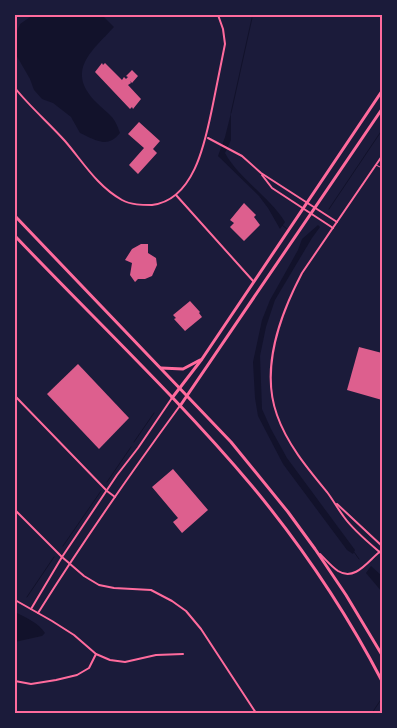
<svg xmlns="http://www.w3.org/2000/svg" width="397" height="728" font-family="'Public Sans',sans-serif">
	<style>
		.water { fill: #12122b }
		.lines { fill: none; stroke-linecap: round; stroke-linejoin: round }
		.stream { stroke: #12122b; stroke-width: 1 }
		.building { fill: #dd5f8e }
		.service { stroke: #ff6b9d; stroke-width: 1 }
		.minor { stroke: #ff6b9d; stroke-width: 2 }
		.secondary { stroke: #ff6b9d; stroke-width: 3 }
		.trunk { stroke: #ff6b9d; stroke-width: 3 }
		.neatline { fill: none; stroke: #ff6b9d; stroke-width: 2 }
	</style>
	<rect width="100%" height="100%" fill="#1b1b3a"/>
	<g class="water">
		<path d="M33 15H102L114 27C91 52 65 71 97 103 110 116 114 115 120 133 107 149 96 140 80 133L71 117 53 103 42 99 34 90 30 79 15 53V36L20 24Z"/>
		<path d="M231 113V140L225 153C240 180 269 196 285 222L280 229 268 208 259 196 218 156 225 137Z"/>
		<polygon points="318,225 320,227 312,238 275,300 266,327 260,356 262,409 271,429 287,458 355,550 353,554 347,550 283,464 258,416 255,398 253,362 262,320 270,300 298,250 302,239"/>
		<polygon points="371,566 382,576 382,592 366,573"/>
		<path d="M15 612C25 617 39 623 45 633L42 636 15 642Z"/>
	</g>
	<g class="lines">
		<g class="stream">
			<polyline points="231,113 252,18"/>
			<polyline points="329,209 382,130"/>
			<polyline points="282,225 287,229"/>
			<polyline points="134,442 154,413"/>
			<polyline points="107,482 131,447"/>
			<polyline points="63,546 101,491"/>
			<polyline points="354,552 359,559"/>
			<polyline points="27,597 54,557"/>
			<polyline points="372,713 382,698"/>
		</g>
	</g>
	<g class="building">
		<polygon points="102,63 103,65 105,63 122,80 124,77 126,79 128,77 126,76 132,70 138,76 132,83 130,81 131,83 128,85 141,99 133,109 132,107 130,109 95,72"/>
		<polygon points="139,122 160,141 153,149 157,153 138,174 129,165 144,148 128,134"/>
		<polygon points="244,203 256,215 254,217 260,225 244,241 230,227 234,223 230,220"/>
		<polygon points="141,244 148,244 148,253 156,258 157,265 152,276 145,279 138,279 135,282 130,275 132,263 125,260 132,249"/>
		<polygon points="190,301 200,312 199,313 202,317 185,331 174,319 176,318 173,315"/>
		<polygon points="359,347 382,353 382,400 347,390"/>
		<polygon points="78,364 129,418 99,449 47,394"/>
		<polygon points="173,469 208,510 182,533 173,522 178,518 152,487"/>
	</g>
	<g class="lines">
		<polyline class="service" points="376,165 382,168"/>
		<g class="minor">
			<path d="M15 88C30 107 49 123 65 141 83 162 97 186 122 200 131 205 142 205 152 205 196 200 206 137 213 104 217 84 221 64 225 44L223 29 218 15"/>
			<polyline points="208,138 242,156 261,173 337,222"/>
			<path d="M382 156 302 273C280 315 260 368 277 415 287 444 308 469 327 492 333 500 338 509 344 517 354 531 369 543 382 554"/>
			<polyline points="262,175 272,188 333,228"/>
			<polyline points="176,195 254,282"/>
			<polyline points="15,396 107,491 115,497"/>
			<polyline points="337,504 382,546"/>
			<polyline points="15,510 62,557 84,576 99,585 114,588 151,590 172,601 186,611 201,629 256,713"/>
			<path d="M320 554C326 560 332 567 338 571 356 582 369 559 382 550"/>
			<polyline points="15,600 52,621 74,635 96,654 110,660 125,662 156,655 183,654"/>
			<polyline points="31,609 62,557 117,475 138,448 172,398"/>
			<path d="M38 613C82 543 130 474 179 407"/>
			<polyline points="15,681 31,684 56,680 77,675 89,668 96,654"/>
		</g>
		<g class="secondary">
			<polyline points="161,368 183,369 200,360"/>
			<polyline points="172,398 202,359 382,91"/>
			<polyline points="180,406 382,109"/>
		</g>
		<g class="trunk">
			<polyline points="15,216 231,442 288,512 315,549 346,595 382,655"/>
			<path d="M15 236C94 319 178 398 252 486 301 545 346 612 382 681"/>
		</g>
	</g>
	<rect width="397" height="728" fill="none" stroke="#1b1b3a" stroke-width="32"/>
	<rect x="16" y="16" width="365" height="696" class="neatline"/>
</svg>
